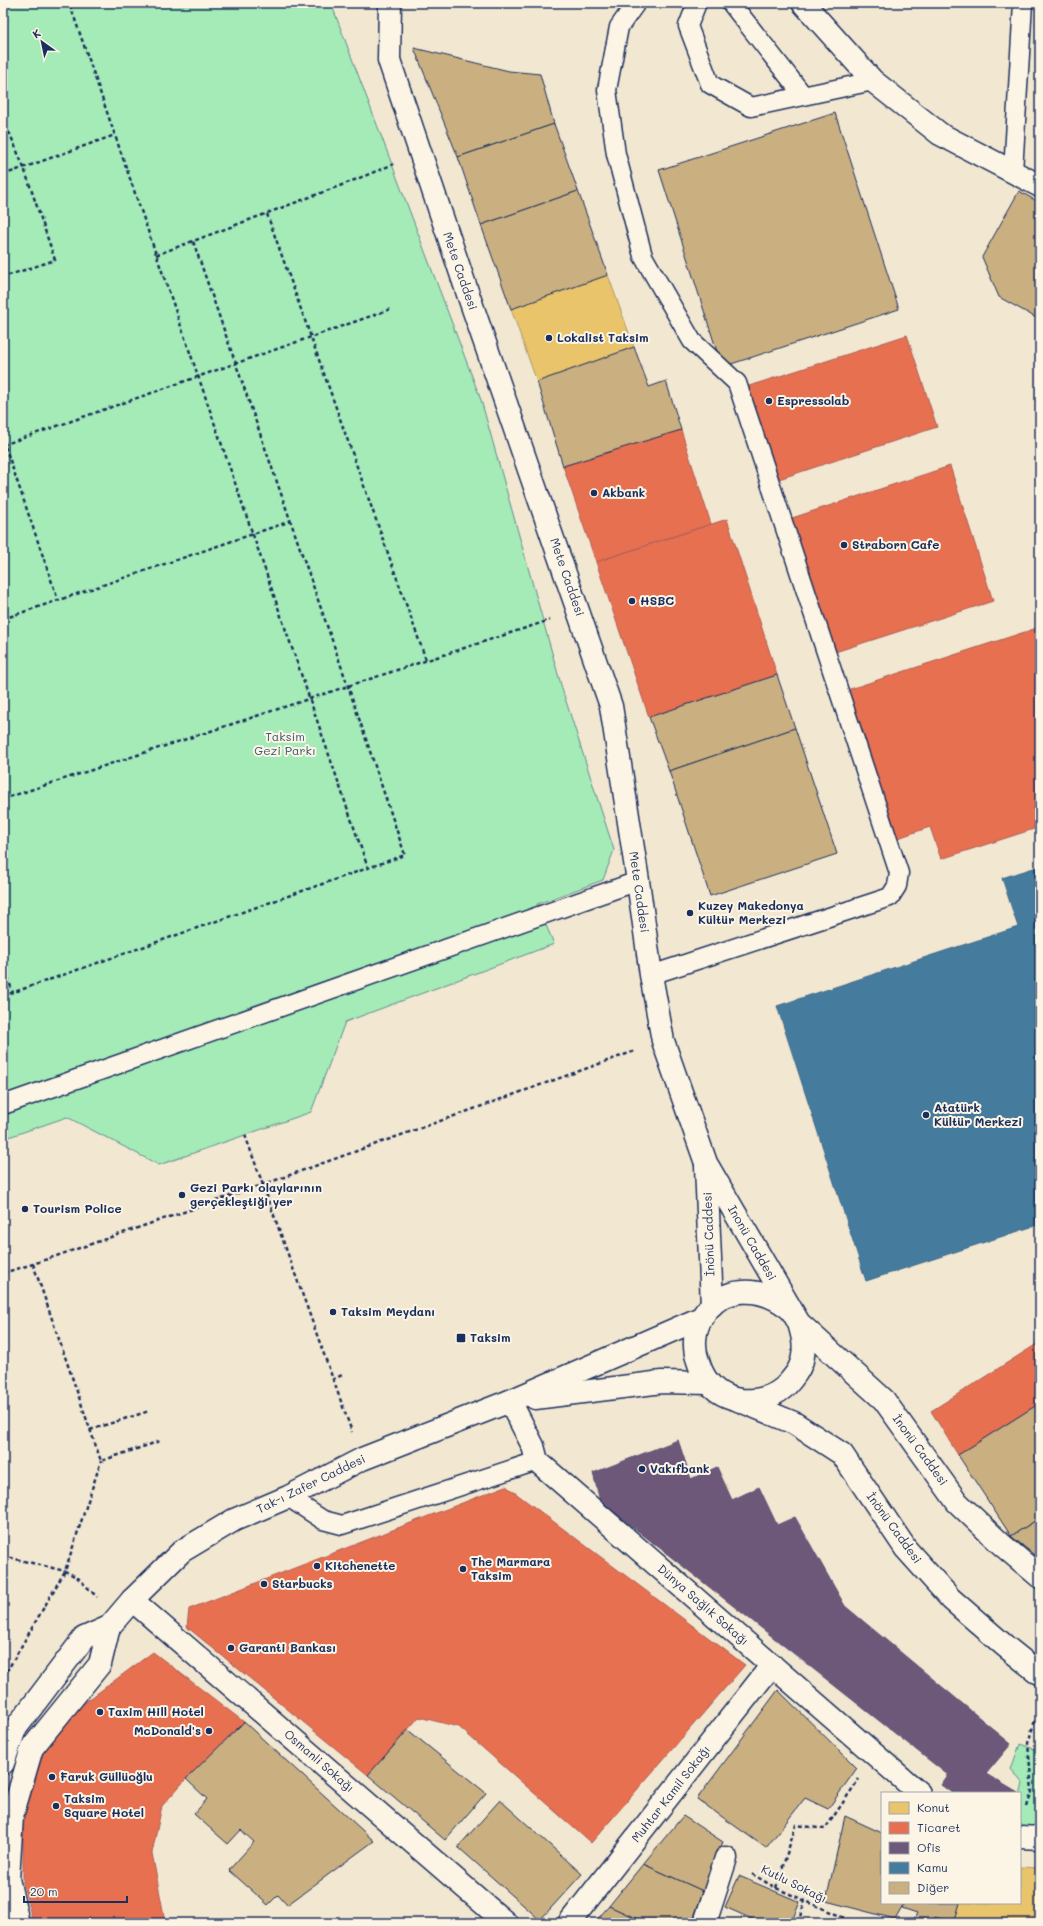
<svg xmlns="http://www.w3.org/2000/svg" width="1043" height="1926" font-family="Mali,sans-serif">
	<style>
		.green { fill: #a4ebb8; stroke: #608d8b }
		.homes { fill: #e9c46a; stroke: #ab9766 }
		.shops { fill: #e76f51; stroke: #aa5c55 }
		.offices { fill: #6d597a; stroke: #544c72 }
		.public { fill: #457b9d; stroke: #38648a }
		.building { fill: #cab081; stroke: #1b2f5e }
		.lines { fill: none; stroke-linecap: round; stroke-linejoin: round }
		.service-casing { stroke: #1b2f5e; stroke-width: 21 }
		.minor-casing { stroke: #1b2f5e; stroke-width: 25 }
		.secondary-casing { stroke: #1b2f5e; stroke-width: 25 }
		.primary-casing { stroke: #1b2f5e; stroke-width: 25 }
		.path { stroke: #1b2f5e; stroke-width: 2.5; stroke-dasharray: 4 3; stroke-linecap: butt }
		.service { stroke: #fcf5e5; stroke-width: 18 }
		.minor { stroke: #fcf5e5; stroke-width: 22 }
		.secondary { stroke: #fcf5e5; stroke-width: 22 }
		.primary { stroke: #fcf5e5; stroke-width: 22 }
		.poi-dot { fill: #1b2f5e; stroke: #fcf5e5; stroke-width: 1.5 }
		.labels { text-anchor: middle; stroke-width: 4; stroke-linejoin: round; paint-order: stroke }
		.street-label { font-size: 12px; fill: #1b2f5e; stroke: #fcf5e5 }
		.poi-label { font-size: 12px; font-weight: bold; fill: #1b2f5e; stroke: #fcf5e5; text-anchor: start }
		.park-label { font-size: 12px; fill: #365570; stroke: #fcf5e5 }
	</style>
	<rect width="100%" height="100%" fill="#f2e7d1"/>
	<filter id="ink" filterUnits="userSpaceOnUse"><feTurbulence type="fractalNoise" baseFrequency=".025" numOctaves="2"/><feDisplacementMap in="SourceGraphic" scale="8" xChannelSelector="R" yChannelSelector="G"/><feConvolveMatrix kernelMatrix="1 2 1 2 8 2 1 2 1" color-interpolation-filters="sRGB"/></filter>
	<g filter="url(#ink)">
		<g class="green">
			<polygon points="3,3 331,3 481,400 563,692 614,850 603,880 537,904 554,944 345,1022 311,1112 159,1165 67,1117 3,1139"/>
			<polygon points="1020,1744 1040,1751 1040,1832 1020,1830 1020,1794 1023,1784 1011,1769"/>
		</g>
		<g class="homes">
			<polygon points="608,275 634,347 537,382 511,309"/>
			<polygon points="1020,1867 1039,1868 1040,1923 954,1923 960,1903 1020,1903"/>
		</g>
		<g class="shops">
			<polygon points="907,335 937,427 776,480 746,387"/>
			<polygon points="681,430 711,524 596,562 563,466"/>
			<polygon points="950,466 993,601 832,653 789,519"/>
			<polygon points="727,519 777,675 649,717 596,562"/>
			<polygon points="1040,627 1040,827 941,859 930,827 892,840 844,691"/>
			<polygon points="1040,1342 1040,1403 958,1455 931,1411"/>
			<polygon points="506,1486 745,1665 591,1843 459,1727 419,1717 368,1775 187,1627 189,1609"/>
			<polygon points="153,1652 244,1722 186,1779 162,1806 152,1853 165,1921 158,1923 33,1923 23,1884 23,1814 40,1751 64,1718"/>
		</g>
		<polygon class="offices" points="678,1440 691,1479 717,1467 732,1500 759,1487 777,1525 795,1517 845,1606 1011,1744 986,1774 1018,1793 952,1793 941,1785 948,1775 600,1501 593,1473"/>
		<polygon class="public" points="1040,866 1040,1224 866,1281 777,1006 1018,927 1002,878"/>
		<g class="building">
			<polygon points="414,48 509,71 540,74 554,124 458,157"/>
			<polygon points="835,113 899,309 722,367 659,170"/>
			<polygon points="554,124 578,191 481,225 458,157"/>
			<polygon points="578,191 608,275 511,309 481,225"/>
			<polygon points="1019,191 1040,203 1040,320 999,297 982,257"/>
			<polygon points="634,347 649,387 666,381 681,430 563,466 537,382"/>
			<polygon points="777,675 795,728 669,771 649,717"/>
			<polygon points="795,728 837,854 710,896 669,771"/>
			<polygon points="1040,1403 1040,1518 1011,1536 958,1455"/>
			<polygon points="1040,1518 1040,1557 1038,1558 1011,1536"/>
			<polygon points="778,1690 857,1768 828,1809 805,1798 766,1848 697,1799"/>
			<polygon points="244,1722 374,1841 287,1905 278,1895 268,1905 229,1870 254,1842 241,1830 228,1844 194,1814 207,1799 186,1779"/>
			<polygon points="408,1730 486,1793 445,1840 368,1775"/>
			<polygon points="500,1800 582,1874 540,1920 458,1847"/>
			<polygon points="683,1816 723,1842 703,1891 643,1864"/>
			<polygon points="845,1816 882,1833 882,1903 904,1903 895,1919 826,1901"/>
			<polygon points="643,1864 703,1891 692,1923 646,1923 609,1906"/>
			<polygon points="739,1876 800,1902 791,1923 761,1923 725,1907"/>
			<polygon points="904,1903 960,1903 954,1923 935,1917 933,1923 914,1919 917,1913 902,1908"/>
			<polygon points="609,1906 646,1923 594,1923"/>
			<polygon points="716,1920 728,1923 715,1923"/>
		</g>
		<g class="lines">
			<g class="service-casing">
				<g id="service">
					<polyline points="636,3 619,27 607,90 616,154 643,256 692,341 737,383 899,873 897,886 890,897 651,975"/>
					<polyline points="697,3 688,26 710,84 751,107 873,81"/>
					<polyline points="731,3 803,95"/>
					<polyline points="1013,172 1023,3"/>
					<polyline points="3,1105 638,881"/>
					<polyline points="288,1497 323,1520 342,1525 537,1461"/>
				</g>
			</g>
			<g class="minor-casing">
				<g id="minor">
					<polyline points="803,3 873,81 940,134 1040,186"/>
					<polyline points="510,1401 533,1446 537,1461 919,1793"/>
					<polyline points="132,1600 506,1923"/>
					<polyline points="1020,1837 1040,1838"/>
					<polyline points="569,1923 772,1665"/>
					<polyline points="705,1923 726,1858"/>
				</g>
			</g>
			<g class="secondary-casing">
				<g id="secondary">
					<polyline points="535,1398 662,1382 709,1383"/>
					<polyline points="3,1763 15,1729 84,1638 109,1627 132,1600 182,1551 234,1520 288,1497 362,1459 510,1401 701,1318"/>
					<polyline points="18,1923 8,1879 12,1816 32,1748 100,1664 109,1627"/>
				</g>
			</g>
			<g class="primary-casing">
				<g id="primary">
					<polyline points="390,3 389,60 468,294 611,706 638,881 651,975 663,1041 706,1163 799,1323 884,1400 957,1502 1001,1544 1040,1577"/>
					<polyline points="706,1166 712,1305"/>
					<path d="M789 1308C761 1286 723 1284 702 1317 694 1330 693 1348 698 1361 700 1368 704 1377 709 1383 730 1408 772 1405 791 1380 797 1373 802 1364 803 1356 805 1344 802 1334 799 1323"/>
					<polyline points="738,1400 794,1423 842,1454 906,1549 951,1599 1005,1646 1040,1674"/>
				</g>
			</g>
			<g class="path">
				<polyline points="70,5 368,868"/>
				<polyline points="3,127 10,134 24,168 55,260 3,277"/>
				<polyline points="3,175 115,135"/>
				<polyline points="267,214 426,660"/>
				<polyline points="156,255 342,185 394,164"/>
				<polyline points="3,440 58,600"/>
				<polyline points="3,445 391,309"/>
				<polyline points="3,619 291,521"/>
				<polyline points="3,799 550,620"/>
				<polyline points="3,964 13,993"/>
				<polyline points="3,996 405,855 348,686 193,241"/>
				<polyline points="245,1135 352,1432"/>
				<polyline points="33,1264 101,1461 160,1441"/>
				<polyline points="3,1273 33,1264 262,1185 635,1051"/>
				<polyline points="332,1380 344,1374"/>
				<polyline points="90,1430 149,1411"/>
				<polyline points="3,1556 65,1571 78,1578 97,1597"/>
				<polyline points="3,1678 65,1571 101,1461"/>
				<polyline points="1027,1807 1032,1791 1028,1743 1035,1720 1040,1711"/>
				<polyline points="752,1874 776,1888 856,1923"/>
				<polyline points="776,1888 796,1825 825,1829 859,1779"/>
				<polyline points="798,1923 805,1901"/>
			</g>
			<use href="#service" class="service"/>
			<use href="#minor" class="minor"/>
			<use href="#secondary" class="secondary"/>
			<use href="#primary" class="primary"/>
		</g>
	</g>
	<g class="poi-dot">
		<circle cx="549" cy="338" r="4"/>
		<circle cx="769" cy="401" r="4"/>
		<circle cx="594" cy="493" r="4"/>
		<circle cx="844" cy="545" r="4"/>
		<circle cx="632" cy="601" r="4"/>
		<circle cx="690" cy="913" r="4"/>
		<circle cx="926" cy="1115" r="4"/>
		<circle cx="182" cy="1195" r="4"/>
		<circle cx="25" cy="1209" r="4"/>
		<circle cx="333" cy="1312" r="4"/>
		<rect x="456" y="1333" width="10" height="10" rx="2"/>
		<circle cx="642" cy="1469" r="4"/>
		<circle cx="317" cy="1566" r="4"/>
		<circle cx="463" cy="1569" r="4"/>
		<circle cx="264" cy="1584" r="4"/>
		<circle cx="231" cy="1648" r="4"/>
		<circle cx="100" cy="1712" r="4"/>
		<circle cx="209" cy="1731" r="4"/>
		<circle cx="52" cy="1777" r="4"/>
		<circle cx="56" cy="1806" r="4"/>
	</g>
	<g class="labels">
		<g class="street-label">
			<text transform="translate(460 271) rotate(71)" y="4">Mete Caddesi</text>
			<text transform="translate(567 577) rotate(71)" y="4">Mete Caddesi</text>
			<text transform="translate(639 892) rotate(82)" y="4">Mete Caddesi</text>
			<text transform="translate(709 1234) rotate(-92)" y="4">İnönü Caddesi</text>
			<text transform="translate(752 1243) rotate(60)" y="4">Inonü Caddesi</text>
			<text transform="translate(920 1450) rotate(54)" y="4">İnonü Caddesi</text>
			<text transform="translate(311 1484) rotate(-26)" y="4">Tak-ı Zafer Caddesi</text>
			<text transform="translate(894 1528) rotate(54)" y="4">İnönü Caddesi</text>
			<text transform="translate(703 1605) rotate(41)" y="4">Dünya Sağlık Sokağı</text>
			<text transform="translate(319 1761) rotate(41)" y="4">Osmanli Sokağı</text>
			<text transform="translate(671 1794) rotate(-52)" y="4">Muhtar Kamil Sokağı</text>
			<text transform="translate(794 1884) rotate(26)" y="4">Kutlu Sokağı</text>
		</g>
		<g class="poi-label">
			<text x="557" y="342">Lokalist Taksim</text>
			<text x="777" y="405">Espressolab</text>
			<text x="602" y="497">Akbank</text>
			<text x="852" y="549">Straborn Cafe</text>
			<text x="640" y="605">HSBC</text>
			<text x="698" y="910">Kuzey Makedonya<tspan x="698" dy="14">Kültür Merkezi</tspan></text>
			<text x="934" y="1112">Atatürk<tspan x="934" dy="14">Kültür Merkezi</tspan></text>
			<text x="190" y="1192">Gezi Parkı olaylarının<tspan x="190" dy="14">gerçekleştiği yer</tspan></text>
			<text x="33" y="1213">Tourism Police</text>
			<text x="341" y="1316">Taksim Meydanı</text>
			<text x="470" y="1342">Taksim</text>
			<text x="650" y="1473">Vakıfbank</text>
			<text x="471" y="1566">The Marmara<tspan x="471" dy="14">Taksim</tspan></text>
			<text x="325" y="1570">Kitchenette</text>
			<text x="272" y="1588">Starbucks</text>
			<text x="239" y="1652">Garanti Bankası</text>
			<text x="108" y="1716">Taxim Hill Hotel</text>
			<text x="201" y="1735" text-anchor="end">McDonald's</text>
			<text x="60" y="1781">Faruk Güllüoğlu</text>
			<text x="64" y="1803">Taksim<tspan x="64" dy="14">Square Hotel</tspan></text>
		</g>
		<g class="park-label">
			<text x="285" y="741">Taksim<tspan x="285" dy="14">Gezi Parkı</tspan></text>
		</g>
	</g>
	<rect width="1043" height="1926" fill="none" stroke="#fcf5e5" stroke-width="16"/>
	<rect x="8" y="8" width="1027" height="1910" fill="none" stroke="#1b2f5e" stroke-width="1.5" filter="url(#ink)"/>
	<rect x="881" y="1792" width="140" height="112" fill="#fcf5e5" stroke="#a2a6af"/>
	<rect x="889" y="1802" width="20" height="12" fill="#e9c46a" stroke="#a2a6af"/>
	<text x="917" y="1812" font-size="12" fill="#1b2f5e">Konut</text>
	<rect x="889" y="1822" width="20" height="12" fill="#e76f51" stroke="#a2a6af"/>
	<text x="917" y="1832" font-size="12" fill="#1b2f5e">Ticaret</text>
	<rect x="889" y="1842" width="20" height="12" fill="#6d597a" stroke="#a2a6af"/>
	<text x="917" y="1852" font-size="12" fill="#1b2f5e">Ofis</text>
	<rect x="889" y="1862" width="20" height="12" fill="#457b9d" stroke="#a2a6af"/>
	<text x="917" y="1872" font-size="12" fill="#1b2f5e">Kamu</text>
	<rect x="889" y="1882" width="20" height="12" fill="#cab081" stroke="#a2a6af"/>
	<text x="917" y="1892" font-size="12" fill="#1b2f5e">Diğer</text>
	<g transform="translate(42 42) rotate(327)" stroke="#fcf5e5" stroke-width="3" paint-order="stroke">
	<path d="M0-3L7 15L0 10L-7 15Z" fill="#1b2f5e"/>
	<text y="-6" font-size="11" font-weight="bold" text-anchor="middle" fill="#1b2f5e">K</text>
	</g>
	<path d="M24 1896v6h103v-6" fill="none" stroke="#1b2f5e" stroke-width="2"/>
	<text x="30" y="1896" font-size="12" fill="#1b2f5e" stroke="#fcf5e5" stroke-width="3" paint-order="stroke">20 m</text>
</svg>
